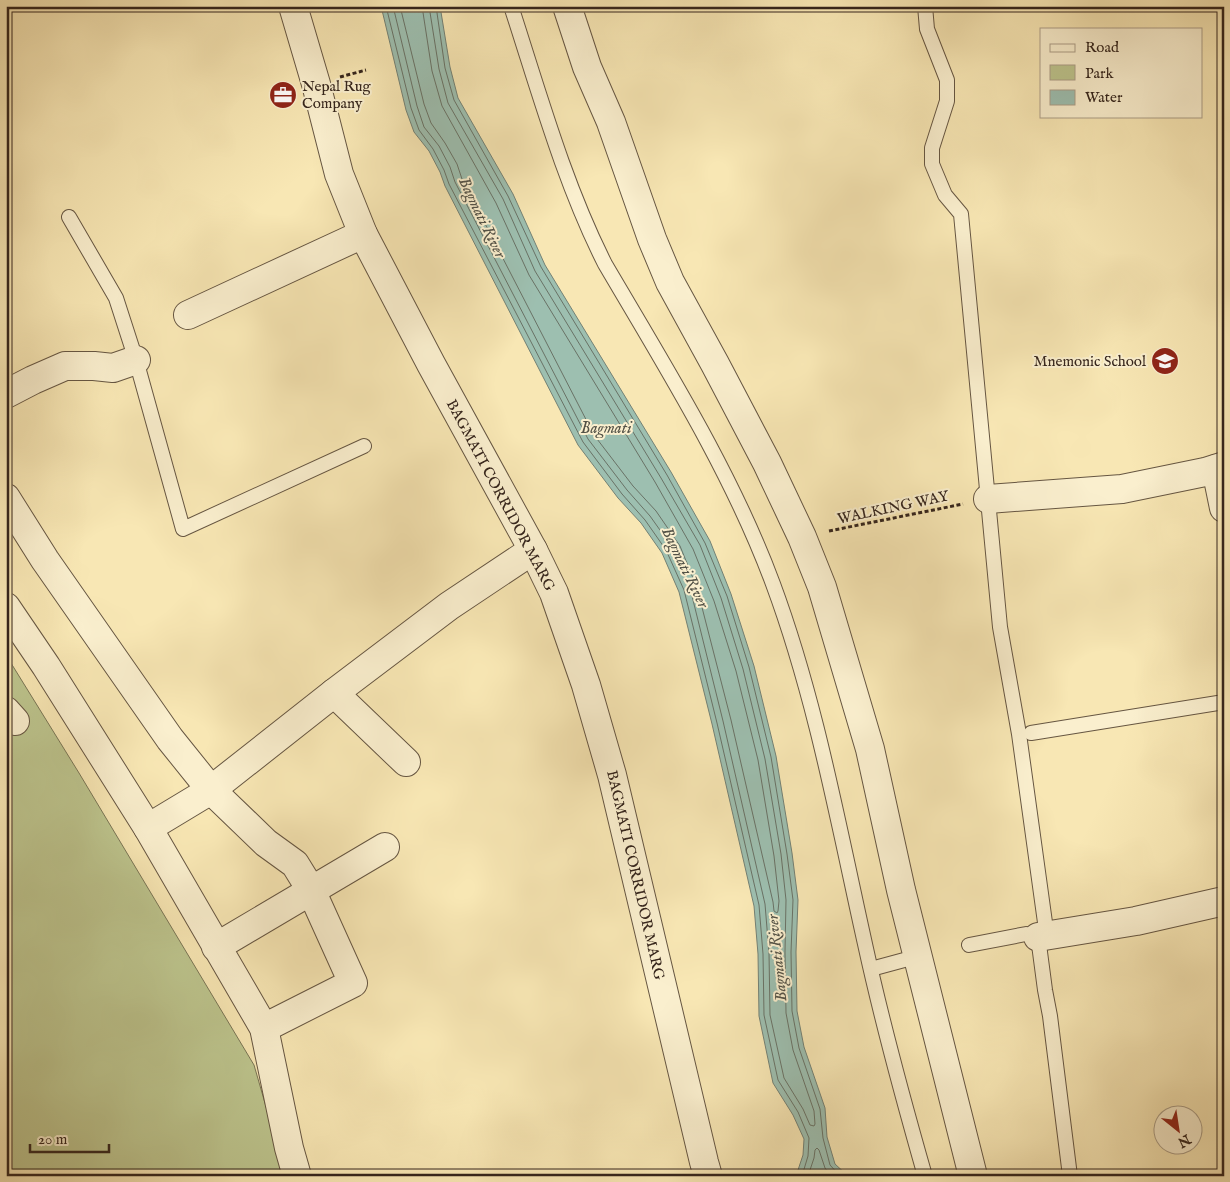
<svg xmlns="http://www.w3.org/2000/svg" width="1230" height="1182" font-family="'IM FELL English',serif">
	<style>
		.green { fill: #bdc58e; stroke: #797555 }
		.water { fill: #9dbfb0; stroke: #738175 }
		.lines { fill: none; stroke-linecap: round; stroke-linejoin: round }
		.shore { stroke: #697266; stroke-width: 1 }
		.service-casing { stroke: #665642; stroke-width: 16 }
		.minor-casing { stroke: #665642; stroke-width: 30 }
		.tertiary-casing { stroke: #665642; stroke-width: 30 }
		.path { stroke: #35251c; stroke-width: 3; stroke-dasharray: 4 2.5; stroke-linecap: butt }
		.service { stroke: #faefce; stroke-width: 14 }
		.minor { stroke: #faefce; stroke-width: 28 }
		.tertiary { stroke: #faefce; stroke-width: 28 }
		.labels { text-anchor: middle; stroke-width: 4; stroke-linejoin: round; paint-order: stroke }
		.poi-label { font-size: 15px; fill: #35251c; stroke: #faefce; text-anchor: start }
		.street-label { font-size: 15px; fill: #35251c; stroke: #faefce }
		.water-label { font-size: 16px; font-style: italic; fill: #545348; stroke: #faefce }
	</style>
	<rect width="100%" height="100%" fill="#f8e7b4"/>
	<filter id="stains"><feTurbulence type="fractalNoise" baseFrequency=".004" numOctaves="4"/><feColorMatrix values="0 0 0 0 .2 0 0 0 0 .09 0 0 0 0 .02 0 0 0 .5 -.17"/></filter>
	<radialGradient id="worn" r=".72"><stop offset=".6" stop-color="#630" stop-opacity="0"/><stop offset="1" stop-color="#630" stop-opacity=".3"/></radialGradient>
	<polygon class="green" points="6,655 79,773 254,1065 286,1176 6,1176"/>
	<polygon class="water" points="381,6 440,6 450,67 458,98 513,194 545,265 671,472 710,541 731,594 754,666 776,756 792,853 798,900 796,952 797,1011 804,1047 825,1108 827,1137 835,1164 848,1176 796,1176 803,1155 804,1139 793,1115 773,1083 759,1016 758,954 754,906 712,724 679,592 662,553 641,523 618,498 578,445 445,186 440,172 429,151 414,132 406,110"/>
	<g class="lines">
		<g class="shore">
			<polyline points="386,6 411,108 419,130 433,149 444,170 449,184 583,442 622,494 645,520 666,550 684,590 717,723 759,905 763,954 764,1015 778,1080 798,1112 809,1138 808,1156 802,1176"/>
			<polyline points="393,6 417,106 424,127 439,146 450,167 455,182 588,439 627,490 650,516 672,547 690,588 723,721 765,904 769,953 770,1015 784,1078 803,1109 810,1125 814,1126 815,1124 814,1111 793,1050 786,1013 785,952 786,900 781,854 765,759 743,669 721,598 700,545 661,478 535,271 503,199 448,103 439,69 429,6"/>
			<polyline points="400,6 424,104 431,123 445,143 457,164 462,179 594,435 633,486 656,511 680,546 697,588 731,720 773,902 774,911 777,913 778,911 779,901 774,856 758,760 736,671 714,601 693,549 655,482 529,275 496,203 442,106 432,71 422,6"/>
			<polyline points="436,6 445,68 454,100 508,196 541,267 667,475 705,543 727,596 749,667 771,757 787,854 793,900 791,952 792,1011 799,1048 820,1109 823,1138 830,1165 840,1176"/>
			<polyline points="808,1176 814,1158 815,1150 817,1148 819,1150 825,1168 831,1176"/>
		</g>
		<g class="service-casing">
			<g id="service">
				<path d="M511 6C539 92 564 183 605 264 666 368 731 471 773 584 816 700 838 823 865 944 882 1022 903 1099 925 1176"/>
				<polyline points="925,6 927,29 947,80 947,101 932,148 932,164 945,195 961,214 1000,627 1019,734 1047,937"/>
				<polyline points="69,217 116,298 136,360 183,529 364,446"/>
				<polyline points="1031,733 1224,702"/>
				<polyline points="969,945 1026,934 1038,937 1045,990 1050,1016 1070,1176"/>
				<polyline points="871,969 919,956"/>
			</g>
		</g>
		<g class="minor-casing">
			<g id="minor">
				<polyline points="188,315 363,234"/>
				<polyline points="6,394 33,380 65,366 94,366 113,368 136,360"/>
				<polyline points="1216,469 1224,508"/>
				<polyline points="6,498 45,560 170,739 211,790 266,843 295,864 311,890 353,983 264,1028"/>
				<polyline points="988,499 1122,489 1205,472 1224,466"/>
				<polyline points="6,607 46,666 148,828 264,1028 289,1148 297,1176"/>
				<polyline points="334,693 406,762"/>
				<polyline points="6,711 15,721"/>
				<polyline points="148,828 211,790 334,693 449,606 533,550"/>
				<polyline points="1038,937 1136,921 1224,901"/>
				<polyline points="216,947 385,847"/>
			</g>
		</g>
		<g class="tertiary-casing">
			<g id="tertiary">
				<polyline points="293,6 316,84 339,174 363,234 431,364 533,550 554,593 586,685 612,775 704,1162 708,1176"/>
				<polyline points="567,6 587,67 611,122 652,239 670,282 715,364 767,463 802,537 822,587 870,749 901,890 973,1176"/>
			</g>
		</g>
		<g class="path">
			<polyline points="340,77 366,70"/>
			<polyline points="829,531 963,504"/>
		</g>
		<use href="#service" class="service"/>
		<use href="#minor" class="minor"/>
		<use href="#tertiary" class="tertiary"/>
	</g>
	<defs>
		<g id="office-disc" transform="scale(1.4375)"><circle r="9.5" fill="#8f2418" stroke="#faefce"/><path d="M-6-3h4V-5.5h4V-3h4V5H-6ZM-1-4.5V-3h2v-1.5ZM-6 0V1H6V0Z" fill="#fff"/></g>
		<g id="school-disc" transform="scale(1.4375)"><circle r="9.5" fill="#8f2418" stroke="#faefce"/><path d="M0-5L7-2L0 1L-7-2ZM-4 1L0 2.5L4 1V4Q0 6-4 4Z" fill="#fff"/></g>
	</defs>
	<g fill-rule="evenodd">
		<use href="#office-disc" x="283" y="95"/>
		<use href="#school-disc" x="1165" y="361"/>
	</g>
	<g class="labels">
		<g class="poi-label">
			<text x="302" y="91">Nepal Rug<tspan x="302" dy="17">Company</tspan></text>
			<text x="1146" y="366" text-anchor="end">Mnemonic School</text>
		</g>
		<g class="street-label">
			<text transform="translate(501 495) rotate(62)" y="5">BAGMATI CORRIDOR MARG</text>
			<text transform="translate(893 507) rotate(-12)" y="5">WALKING WAY</text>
			<text transform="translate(636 875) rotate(77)" y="5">BAGMATI CORRIDOR MARG</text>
		</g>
		<g class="water-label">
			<text transform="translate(483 217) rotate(64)" y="6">Bagmati River</text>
			<text x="606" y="433">Bagmati</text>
			<text transform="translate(686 567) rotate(64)" y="6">Bagmati River</text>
			<text transform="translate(776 958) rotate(-96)" y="6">Bagmati River</text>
		</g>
	</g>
	<rect width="1230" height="1182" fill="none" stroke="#f8e7b4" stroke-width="25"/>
	<rect x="8" y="8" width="1215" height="1167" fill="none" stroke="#35251c" stroke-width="2.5"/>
	<rect x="12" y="12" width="1205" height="1157" fill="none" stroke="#35251c"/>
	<rect x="1040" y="28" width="162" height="90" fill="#faefce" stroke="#ab9e87"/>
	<rect x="1050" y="44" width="25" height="8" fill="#faefce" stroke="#ab9e87"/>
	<text x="1085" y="52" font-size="15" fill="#35251c">Road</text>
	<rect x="1050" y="65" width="25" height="15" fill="#bdc58e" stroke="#ab9e87"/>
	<text x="1085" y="78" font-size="15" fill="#35251c">Park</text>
	<rect x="1050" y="90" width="25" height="15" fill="#9dbfb0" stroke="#ab9e87"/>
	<text x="1085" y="102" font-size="15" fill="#35251c">Water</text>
	<g transform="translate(1178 1130) rotate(150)"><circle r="24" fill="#faefce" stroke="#ab9e87"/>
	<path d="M0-4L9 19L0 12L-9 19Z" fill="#8f2418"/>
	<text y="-8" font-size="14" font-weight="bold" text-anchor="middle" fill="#35251c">N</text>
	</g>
	<path d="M30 1144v8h79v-8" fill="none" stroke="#35251c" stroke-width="2.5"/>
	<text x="38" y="1144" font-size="15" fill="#35251c" stroke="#faefce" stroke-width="4" paint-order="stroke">20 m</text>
	<rect width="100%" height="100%" filter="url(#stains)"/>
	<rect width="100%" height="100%" fill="url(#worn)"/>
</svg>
